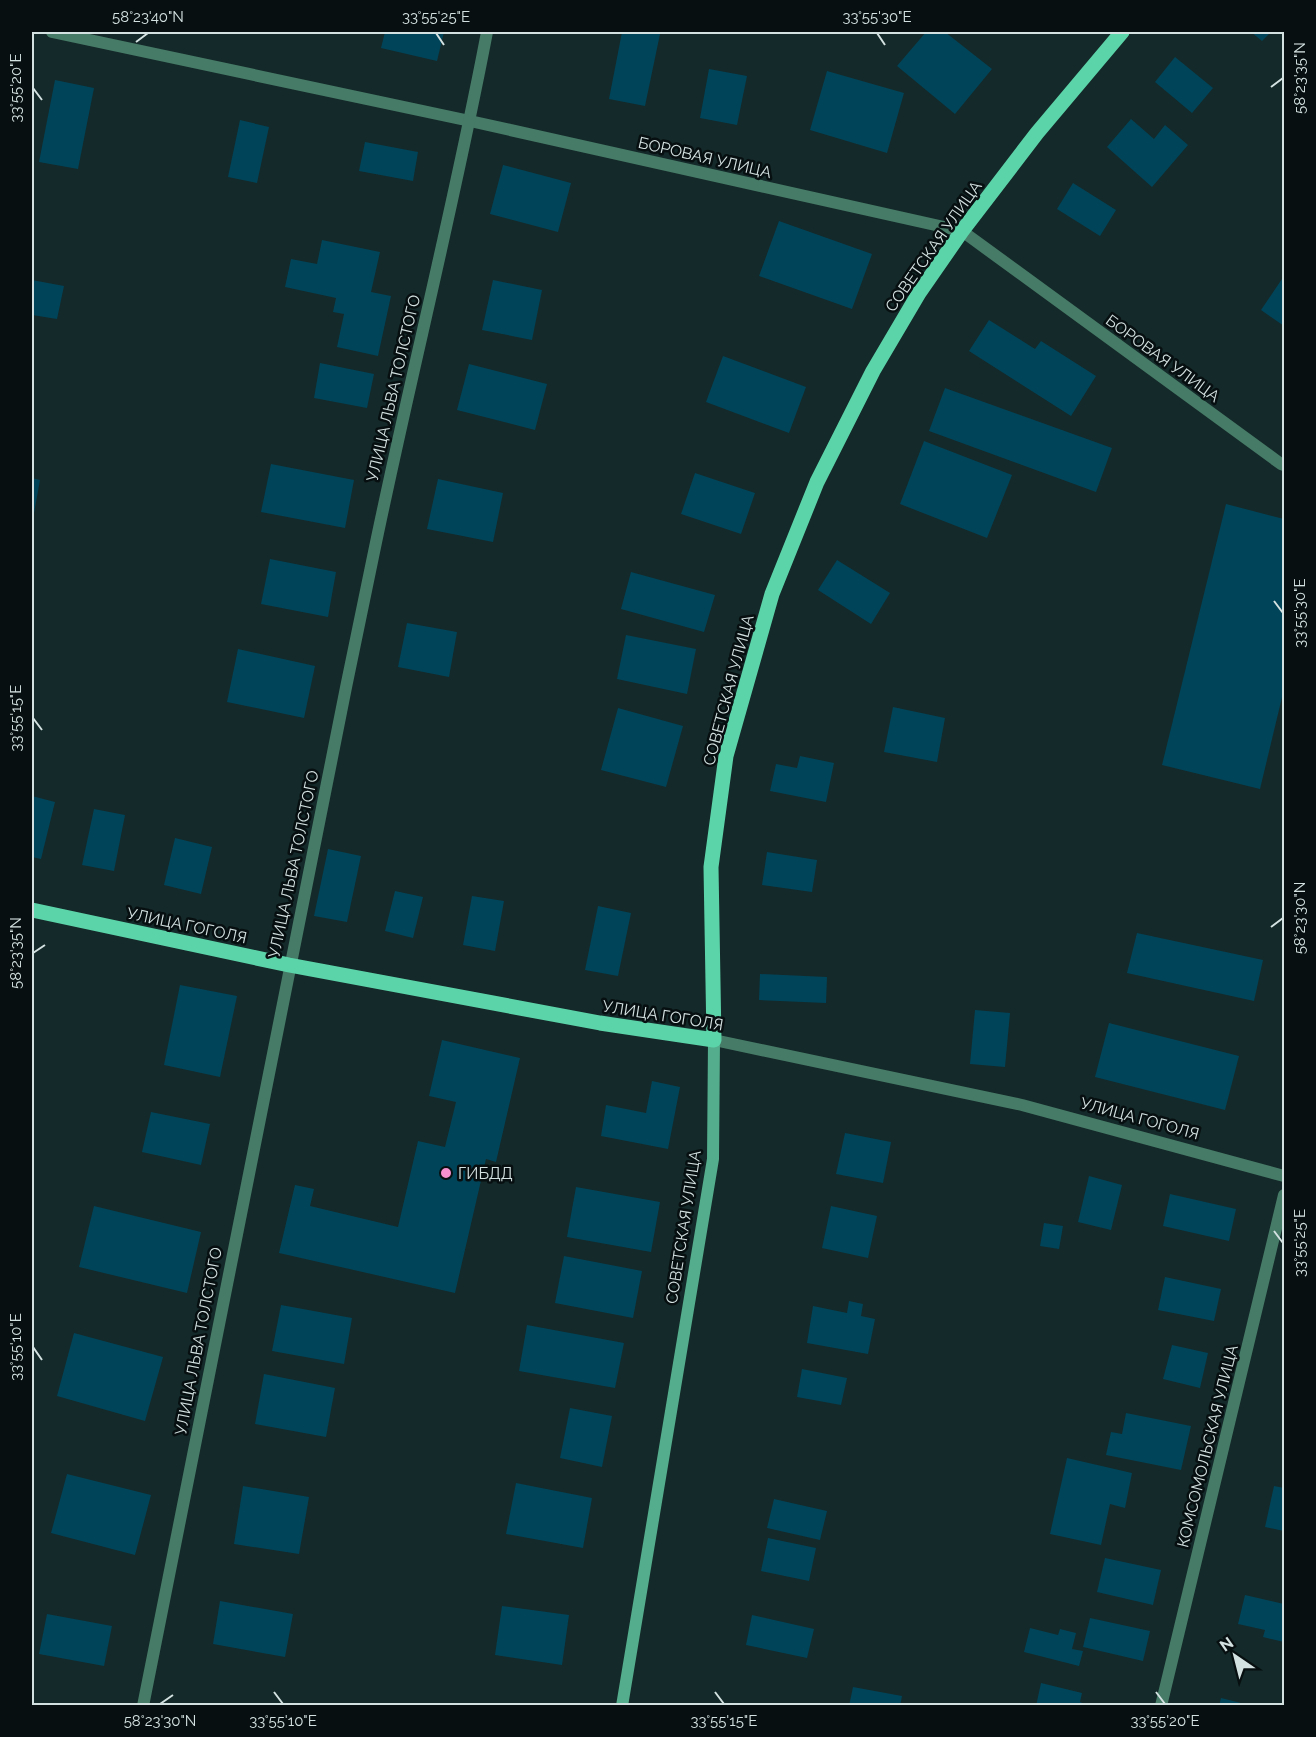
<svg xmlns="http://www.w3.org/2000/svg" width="1316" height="1737" font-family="Raleway,sans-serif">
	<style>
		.building { fill: #004459 }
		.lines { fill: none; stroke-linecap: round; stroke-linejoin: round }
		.street { stroke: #467b67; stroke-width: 12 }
		.secondary { stroke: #54ad8c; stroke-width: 12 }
		.primary { stroke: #5cd4a9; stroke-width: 15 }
		.ticks { fill: none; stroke: #d4e1e1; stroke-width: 2 }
		.poi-dot { fill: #f790ce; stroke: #070f10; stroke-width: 2 }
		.labels { text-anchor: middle; stroke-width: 5; stroke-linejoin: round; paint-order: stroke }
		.street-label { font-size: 16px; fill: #d4e1e1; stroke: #070f10 }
		.poi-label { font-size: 16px; fill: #d4e1e1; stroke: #070f10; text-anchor: start }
		.neatline { fill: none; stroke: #d4e1e1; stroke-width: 2 }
		.ticks-label { font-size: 15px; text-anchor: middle; fill: #d4e1e1 }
	</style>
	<rect width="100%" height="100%" fill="#142929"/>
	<g class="building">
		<polygon points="385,32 444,32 437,61 381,48"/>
		<polygon points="622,32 648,32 660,34 645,106 609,99"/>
		<polygon points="926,32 945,32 992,69 955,114 897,66"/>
		<polygon points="1251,32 1271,32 1262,41"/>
		<polygon points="1175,57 1213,88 1192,113 1155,82"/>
		<polygon points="709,69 747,76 737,125 700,118"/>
		<polygon points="827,71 904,93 887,153 810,130"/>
		<polygon points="55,80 94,88 78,169 39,162"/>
		<polygon points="1131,119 1154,139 1165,125 1188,145 1152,187 1107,147"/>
		<polygon points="240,120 269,127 257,183 228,177"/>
		<polygon points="365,142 418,152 413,181 359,171"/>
		<polygon points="503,165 571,183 558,232 490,214"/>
		<polygon points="1073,183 1116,210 1100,236 1057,209"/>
		<polygon points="779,221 872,254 852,309 759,276"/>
		<polygon points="322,240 380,252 371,292 391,296 378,356 337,347 344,314 333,312 336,298 285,287 291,259 317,264"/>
		<polygon points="1284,276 1284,326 1261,310"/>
		<polygon points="32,280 64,286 57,319 32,315"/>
		<polygon points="493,280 542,290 532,340 482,330"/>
		<polygon points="989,320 1035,349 1041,341 1096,376 1071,416 969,351"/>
		<polygon points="723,356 806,387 789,433 706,402"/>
		<polygon points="320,363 374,374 367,408 314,398"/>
		<polygon points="469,364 547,384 535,430 457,410"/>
		<polygon points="945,388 1112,448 1096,492 929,431"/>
		<polygon points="924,441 1012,475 987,538 900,504"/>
		<polygon points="271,464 354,480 345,528 261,512"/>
		<polygon points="695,473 755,493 741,534 681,514"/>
		<polygon points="32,478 40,480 33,519 32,518"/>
		<polygon points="438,479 503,493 493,542 427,529"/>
		<polygon points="1226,504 1284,519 1284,689 1260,789 1162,765"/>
		<polygon points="270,559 336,572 328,617 261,604"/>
		<polygon points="837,560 890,593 871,624 818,590"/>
		<polygon points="631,572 715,595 704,632 621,609"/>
		<polygon points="407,623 457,632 449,677 398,667"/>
		<polygon points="626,635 696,649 687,694 617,679"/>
		<polygon points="238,649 315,666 304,718 227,702"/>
		<polygon points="893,707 945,718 937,762 884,752"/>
		<polygon points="618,708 683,726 666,787 601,770"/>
		<polygon points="800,756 834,763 826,802 770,791 776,764 797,768"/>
		<polygon points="32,796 55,802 41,859 32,857"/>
		<polygon points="94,809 125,815 114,871 82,865"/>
		<polygon points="175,838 212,847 201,894 164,885"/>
		<polygon points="328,849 361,856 347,922 314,916"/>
		<polygon points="767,852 817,860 812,892 762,885"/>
		<polygon points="395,891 423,897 413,938 385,931"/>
		<polygon points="472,896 504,901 495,951 463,945"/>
		<polygon points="598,906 631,913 618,976 585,970"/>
		<polygon points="1137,933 1263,960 1254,1001 1127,973"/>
		<polygon points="760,974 827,977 826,1003 759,1000"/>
		<polygon points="180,985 237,996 220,1077 164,1065"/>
		<polygon points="975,1010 1010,1013 1005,1067 970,1064"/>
		<polygon points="1109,1023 1239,1056 1225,1110 1095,1077"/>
		<polygon points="442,1040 520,1058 496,1162 486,1159 455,1293 279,1253 295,1185 314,1189 310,1206 398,1227 418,1141 445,1147 456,1102 429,1096"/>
		<polygon points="652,1081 680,1087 668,1149 601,1136 606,1105 646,1113"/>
		<polygon points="151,1112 210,1124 201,1165 142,1152"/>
		<polygon points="845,1133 891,1142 883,1183 836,1174"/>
		<polygon points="1089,1176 1122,1185 1111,1230 1078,1222"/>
		<polygon points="576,1187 660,1202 651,1252 567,1237"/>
		<polygon points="1170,1194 1236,1209 1229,1241 1163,1226"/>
		<polygon points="94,1206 201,1232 187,1293 79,1267"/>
		<polygon points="831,1206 877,1216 868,1258 822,1248"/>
		<polygon points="1044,1223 1063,1226 1059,1249 1040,1246"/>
		<polygon points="564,1256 642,1271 633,1318 555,1303"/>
		<polygon points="1165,1277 1221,1289 1214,1321 1158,1310"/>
		<polygon points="849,1301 863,1304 861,1316 875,1319 868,1354 807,1343 813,1306 847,1313"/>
		<polygon points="281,1305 352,1318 344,1364 272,1351"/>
		<polygon points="527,1325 624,1343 615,1388 519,1371"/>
		<polygon points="74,1333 163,1357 145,1421 57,1396"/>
		<polygon points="1172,1345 1208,1353 1200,1388 1163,1379"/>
		<polygon points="802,1369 847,1378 841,1405 797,1397"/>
		<polygon points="264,1374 335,1388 326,1437 255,1424"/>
		<polygon points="570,1408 612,1416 602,1467 560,1458"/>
		<polygon points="1126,1413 1191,1426 1181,1470 1106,1455 1111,1432 1122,1434"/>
		<polygon points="1067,1458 1132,1473 1125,1508 1110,1504 1101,1545 1050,1534"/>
		<polygon points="67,1474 151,1495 135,1555 51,1533"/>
		<polygon points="516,1483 592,1498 583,1548 506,1534"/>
		<polygon points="243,1486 309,1497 299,1554 234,1544"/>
		<polygon points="1274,1486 1284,1488 1284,1531 1265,1527"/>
		<polygon points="774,1499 827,1511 820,1540 767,1528"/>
		<polygon points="768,1538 816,1548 809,1581 761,1571"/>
		<polygon points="1105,1558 1161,1570 1153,1605 1097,1592"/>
		<polygon points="1245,1595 1284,1604 1284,1642 1263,1637 1265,1630 1238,1624"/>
		<polygon points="220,1601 293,1614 285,1657 213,1644"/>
		<polygon points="502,1606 569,1615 562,1665 495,1655"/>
		<polygon points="47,1614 112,1626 104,1666 39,1654"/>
		<polygon points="752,1615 814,1629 807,1658 746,1645"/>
		<polygon points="1090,1618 1150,1631 1143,1661 1083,1647"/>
		<polygon points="1030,1628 1058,1635 1060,1629 1076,1633 1072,1649 1083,1651 1079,1666 1024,1652"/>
		<polygon points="1041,1683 1082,1693 1080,1702 1090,1706 1036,1706"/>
		<polygon points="853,1687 902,1696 900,1706 849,1706"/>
		<polygon points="1221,1698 1249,1705 1249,1706 1219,1706"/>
	</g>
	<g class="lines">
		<g class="street">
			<polyline points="52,32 470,121 962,231 1281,464 1284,465"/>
			<polyline points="714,1040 1022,1105 1284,1176"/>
			<path d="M143 1706C219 1321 294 936 374 552 410 378 454 206 487 32"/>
			<polyline points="1161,1706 1284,1195"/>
		</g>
		<polyline class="secondary" points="622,1706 713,1159 714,1040"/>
		<polyline class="primary" points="32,910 289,965 600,1023 714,1040 711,867 726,756 772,594 817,482 873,371 919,293 962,231 1037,133 1122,32"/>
	</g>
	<path class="ticks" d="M436 33 444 45M877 33 885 45M136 42 148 33M1271 87 1283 78M33 88 42 100M1274 601 1283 613M33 718 42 730M1271 927 1283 918M33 953 45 945M1274 1231 1283 1243M33 1347 42 1360M274 1692 283 1704M715 1692 724 1704M1156 1692 1165 1704M160 1704 173 1695"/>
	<circle class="poi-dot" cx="446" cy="1173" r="6"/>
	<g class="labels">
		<g class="street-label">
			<text transform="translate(705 157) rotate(13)" y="6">БОРОВАЯ УЛИЦА</text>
			<text transform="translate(933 246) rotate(-55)" y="6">СОВЕТСКАЯ УЛИЦА</text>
			<text transform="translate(1163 358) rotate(36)" y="6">БОРОВАЯ УЛИЦА</text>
			<text transform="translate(393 388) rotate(-77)" y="6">УЛИЦА ЛЬВА ТОЛСТОГО</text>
			<text transform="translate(728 690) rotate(-75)" y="6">СОВЕТСКАЯ УЛИЦА</text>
			<text transform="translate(293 864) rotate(-78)" y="6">УЛИЦА ЛЬВА ТОЛСТОГО</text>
			<text transform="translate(187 925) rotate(12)" y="6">УЛИЦА ГОГОЛЯ</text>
			<text transform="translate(663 1015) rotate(9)" y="6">УЛИЦА ГОГОЛЯ</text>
			<text transform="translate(1140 1118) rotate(15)" y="6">УЛИЦА ГОГОЛЯ</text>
			<text transform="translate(683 1227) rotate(-81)" y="6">СОВЕТСКАЯ УЛИЦА</text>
			<text transform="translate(198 1341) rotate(-79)" y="6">УЛИЦА ЛЬВА ТОЛСТОГО</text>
			<text transform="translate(1207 1446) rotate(-76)" y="6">КОМСОМОЛЬСКАЯ УЛИЦА</text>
		</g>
		<g class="poi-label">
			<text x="458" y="1179">ГИБДД</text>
		</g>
	</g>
	<rect width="1316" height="1737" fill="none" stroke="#070f10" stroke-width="66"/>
	<g transform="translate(1235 1656) rotate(325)" stroke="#070f10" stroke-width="4.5" paint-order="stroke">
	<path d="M0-4.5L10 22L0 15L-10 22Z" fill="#d4e1e1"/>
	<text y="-9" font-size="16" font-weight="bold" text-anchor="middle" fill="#d4e1e1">N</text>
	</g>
	<rect x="33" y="33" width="1250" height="1671" class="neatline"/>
	<g class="ticks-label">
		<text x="148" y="22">58°23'40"N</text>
		<text x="436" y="22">33°55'25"E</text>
		<text x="877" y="22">33°55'30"E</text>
		<text transform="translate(1300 78) rotate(-90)" y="5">58°23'35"N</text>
		<text transform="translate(16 88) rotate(-90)" y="5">33°55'20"E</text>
		<text transform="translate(1300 613) rotate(-90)" y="5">33°55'30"E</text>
		<text transform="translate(16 718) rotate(-90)" y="5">33°55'15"E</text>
		<text transform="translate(1300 918) rotate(-90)" y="5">58°23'30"N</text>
		<text transform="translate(16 953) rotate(-90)" y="5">58°23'35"N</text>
		<text transform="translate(1300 1243) rotate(-90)" y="5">33°55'25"E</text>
		<text transform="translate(16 1347) rotate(-90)" y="5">33°55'10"E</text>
		<text x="160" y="1726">58°23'30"N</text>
		<text x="283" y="1726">33°55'10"E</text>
		<text x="724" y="1726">33°55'15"E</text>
		<text x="1165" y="1726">33°55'20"E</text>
	</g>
</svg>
